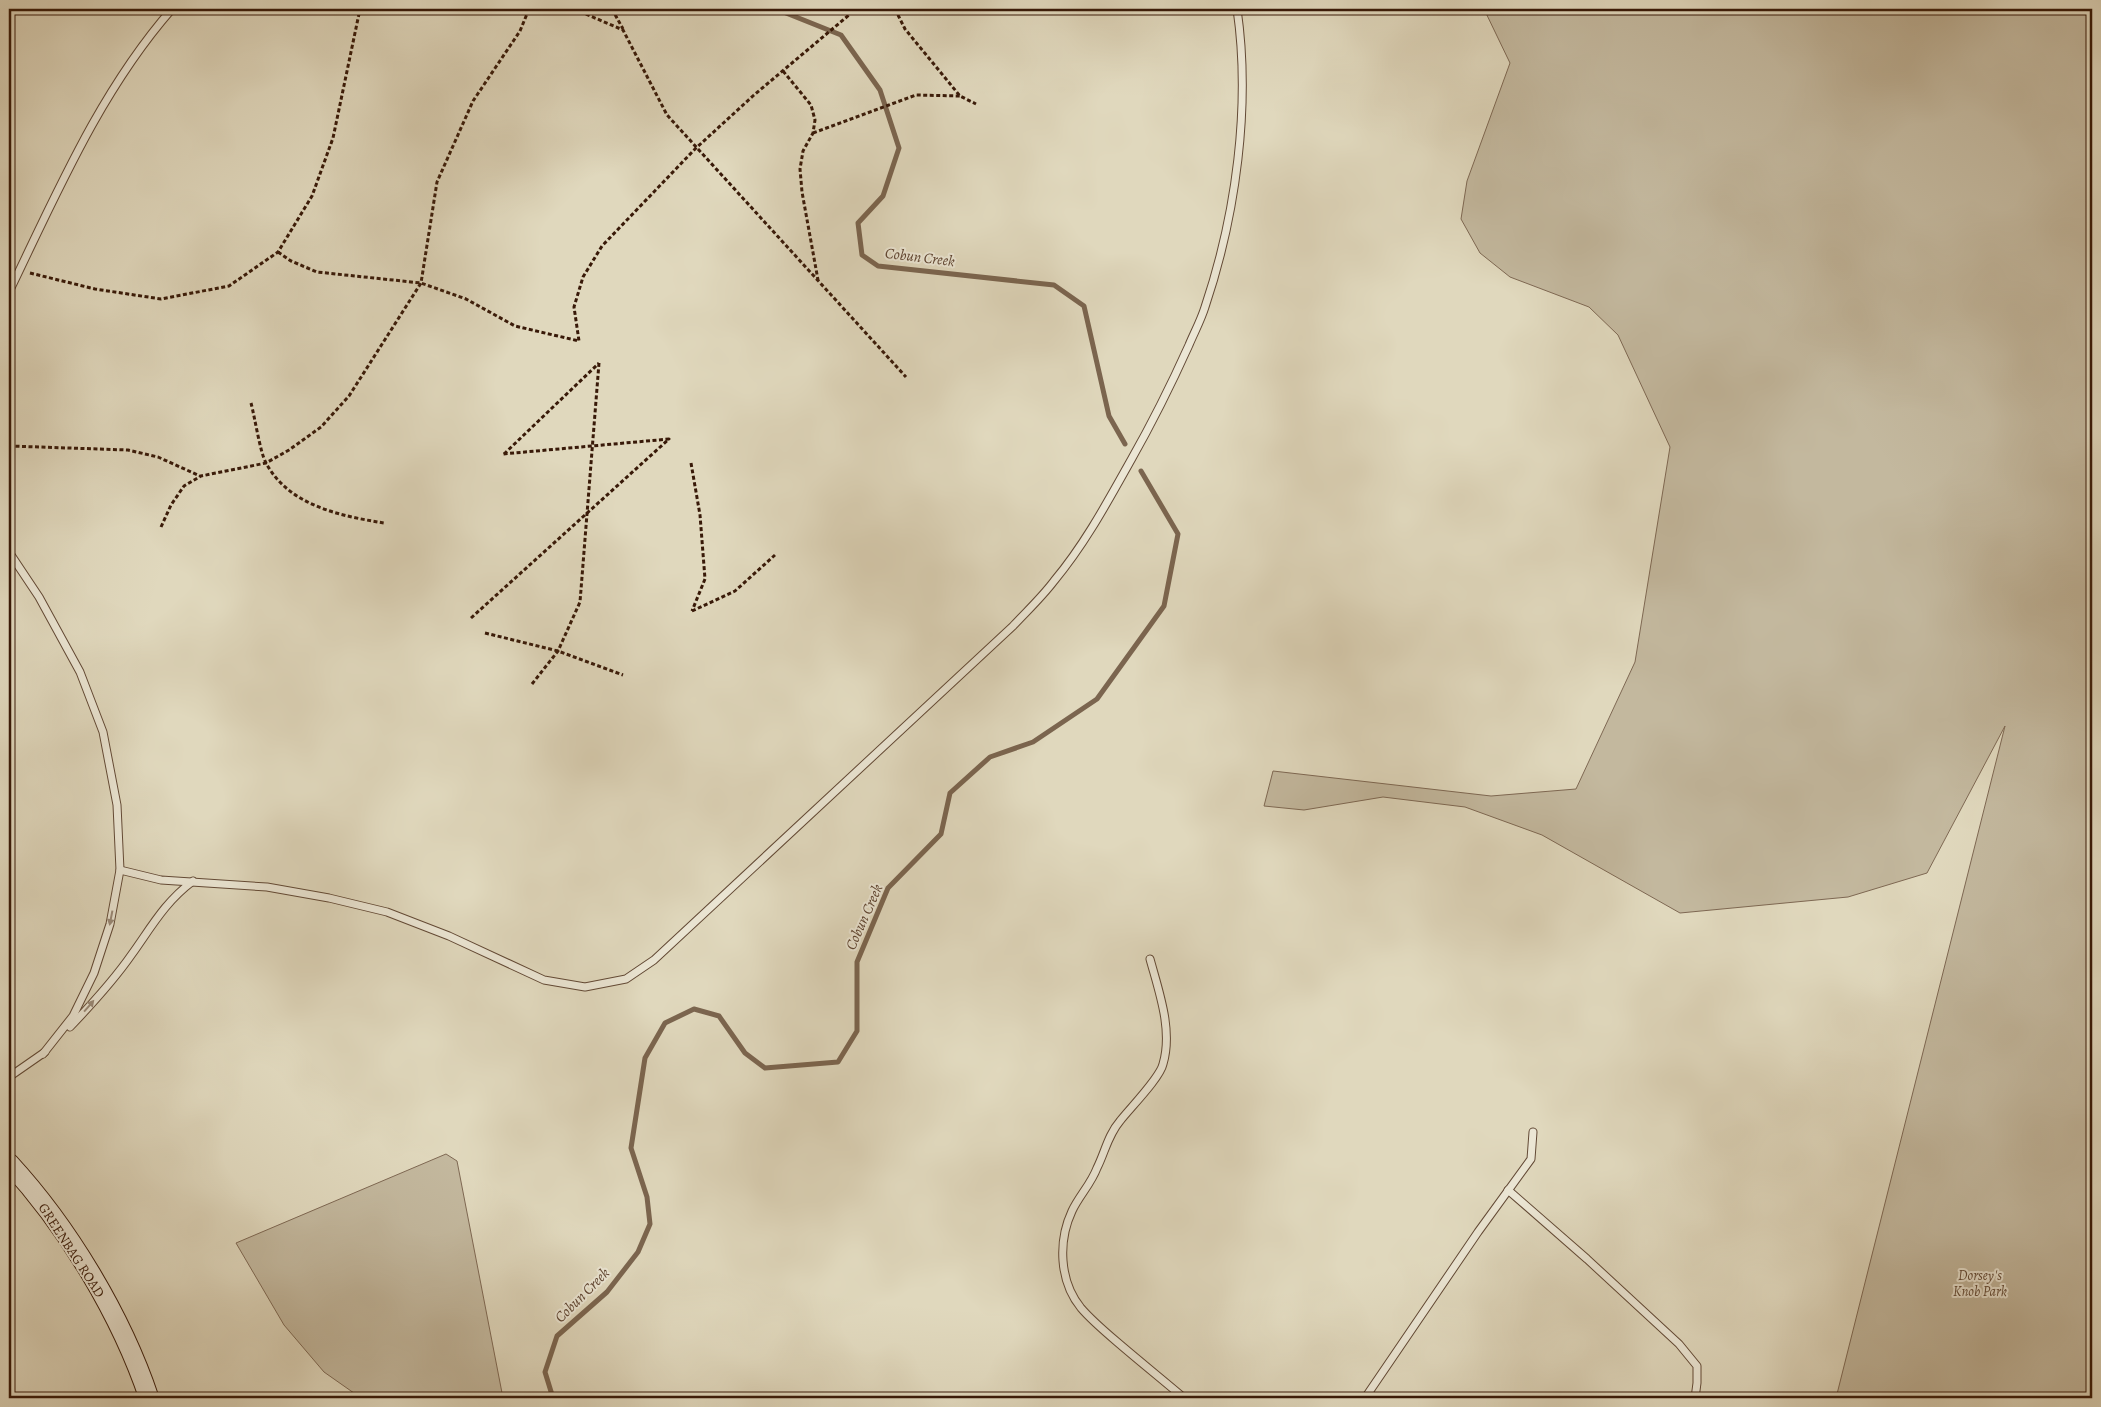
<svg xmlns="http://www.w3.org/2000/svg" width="2101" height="1407" font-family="Alegreya,serif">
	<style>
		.green { fill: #c3b89e; stroke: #7e6853 }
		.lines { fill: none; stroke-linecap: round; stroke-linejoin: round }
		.stream { stroke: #7b654f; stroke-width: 5 }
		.lane-casing { stroke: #624935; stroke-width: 9 }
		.secondary-casing { stroke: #381908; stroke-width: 21 }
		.path { stroke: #381908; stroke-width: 3; stroke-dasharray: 4 2.5; stroke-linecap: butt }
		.lane { stroke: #ebe6d4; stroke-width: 7 }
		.secondary { stroke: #ebe6d4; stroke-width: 19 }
		.oneway { fill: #9a8a78 }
		.labels { text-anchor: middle; stroke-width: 4; stroke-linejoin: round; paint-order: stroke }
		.street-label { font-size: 14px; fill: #381908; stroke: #ebe6d4 }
		.park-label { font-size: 14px; font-style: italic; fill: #624935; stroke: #ebe6d4 }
		.water-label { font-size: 15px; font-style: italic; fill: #5f4532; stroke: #ebe6d4 }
	</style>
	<rect width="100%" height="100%" fill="#e0d8bd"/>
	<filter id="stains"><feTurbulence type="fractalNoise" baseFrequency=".004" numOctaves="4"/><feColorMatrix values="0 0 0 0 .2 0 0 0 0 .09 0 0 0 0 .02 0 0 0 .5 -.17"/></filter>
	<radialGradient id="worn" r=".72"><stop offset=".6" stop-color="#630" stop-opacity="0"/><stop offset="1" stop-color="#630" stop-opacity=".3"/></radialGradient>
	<g class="green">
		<polygon points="1484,9 2092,9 2092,1398 1836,1398 2005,726 1927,873 1848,897 1680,913 1542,835 1465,807 1383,797 1304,810 1264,806 1273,771 1491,796 1576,789 1635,662 1670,447 1618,335 1589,307 1510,277 1480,253 1461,219 1467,181 1510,63"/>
		<polygon points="446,1154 457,1161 503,1398 361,1398 324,1372 284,1325 236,1243"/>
	</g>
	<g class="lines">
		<g class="stream">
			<polyline points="776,9 841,35 880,90 899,148 883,196 858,223 862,255 878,266 1054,285 1084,306 1109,416 1125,444"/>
			<polyline points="553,1398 545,1372 557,1336 607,1292 638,1252 650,1224 647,1197 631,1148 645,1058 665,1023 694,1009 719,1016 745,1053 765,1068 838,1062 857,1031 857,962 888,888 941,834 950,793 990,757 1033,742 1097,699 1164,606 1178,534 1141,471"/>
		</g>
		<g class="lane-casing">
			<g id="lane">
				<path d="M9 292C56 195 100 91 172 9"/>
				<polyline points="9,552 39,597 80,672 103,732 117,805 120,870 110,924 94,973 73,1016 43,1054"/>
				<path d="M120 870 161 880 267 887 329 898 387 912 449 936 544 980 585 987 626 979 654 960 1013 626C1027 611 1042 597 1054 581 1085 544 1108 501 1131 460 1152 423 1171 385 1189 345 1194 333 1201 320 1205 307 1236 215 1251 105 1237 9"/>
				<path d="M1150 959C1159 992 1173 1030 1163 1064 1160 1078 1130 1108 1120 1121 1108 1135 1105 1152 1097 1168 1091 1184 1079 1196 1072 1211 1058 1241 1059 1281 1081 1308 1093 1322 1109 1335 1123 1347 1143 1364 1164 1381 1184 1398"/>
				<path d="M70 1027C92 1004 114 980 132 954 152 926 165 902 193 881"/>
				<polyline points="9,1077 45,1052"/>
				<polyline points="1508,1190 1587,1259 1679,1344 1697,1366 1697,1383 1695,1398"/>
				<polyline points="1365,1398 1478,1232 1531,1159 1533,1132"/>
			</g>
		</g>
		<g class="secondary-casing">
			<path id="secondary" d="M9 1163C68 1227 121 1315 149 1398"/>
		</g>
		<g class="path">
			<polyline points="574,9 623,30 667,115 906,377"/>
			<polyline points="612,9 623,29"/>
			<polyline points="895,9 905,29 960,96 976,104"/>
			<polyline points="783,71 811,105 815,120 813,133 803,151 800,169 802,192 818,280"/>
			<polyline points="813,133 916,95 960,96"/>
			<polyline points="278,252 291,261 317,272 421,283 466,299 515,326 579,341 574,307 583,277 602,246 695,149 754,95 849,15 853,9"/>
			<polyline points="30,273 95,289 161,299 229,286 278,252 312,196 333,138 360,9"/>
			<path d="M251 403C255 418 260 452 266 463 289 506 341 516 384 523"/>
			<polyline points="9,446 128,450 158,457 200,476"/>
			<polyline points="504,454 599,363"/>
			<polyline points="691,463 700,515 705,579 692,611"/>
			<polyline points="161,527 171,505 184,486 201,476 266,463 289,450 321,427 349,396 421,283 437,182 473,101 520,31 529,9"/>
			<polyline points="692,611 735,591 775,555"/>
			<polyline points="471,618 669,439 503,454"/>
			<polyline points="485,633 558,651 623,675"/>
			<polyline points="532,684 558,651 580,602 599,363"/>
		</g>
		<use href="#lane" class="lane"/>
		<use href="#secondary" class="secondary"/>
	</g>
	<defs><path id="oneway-solid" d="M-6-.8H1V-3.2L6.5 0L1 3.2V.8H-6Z" transform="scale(1.25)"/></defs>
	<g class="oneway">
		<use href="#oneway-solid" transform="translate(111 918) rotate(101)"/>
		<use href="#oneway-solid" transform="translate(89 1006) rotate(-49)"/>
	</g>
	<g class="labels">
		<g class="street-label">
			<text transform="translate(72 1250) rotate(57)" y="5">GREENBAG ROAD</text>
		</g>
		<g class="park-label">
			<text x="1980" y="1280">Dorsey's<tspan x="1980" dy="16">Knob Park</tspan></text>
		</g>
		<g class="water-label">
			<text transform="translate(920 257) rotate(7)" y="5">Cobun Creek</text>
			<text transform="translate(864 917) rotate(-66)" y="5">Cobun Creek</text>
			<text transform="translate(582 1295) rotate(-45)" y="5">Cobun Creek</text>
		</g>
	</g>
	<rect width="2101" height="1407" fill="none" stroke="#e0d8bd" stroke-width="30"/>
	<rect x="10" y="10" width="2081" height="1387" fill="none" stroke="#381908" stroke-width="2.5"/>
	<rect x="15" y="15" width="2071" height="1377" fill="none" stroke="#381908"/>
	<rect width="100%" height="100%" filter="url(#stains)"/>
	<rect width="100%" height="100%" fill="url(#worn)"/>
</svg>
